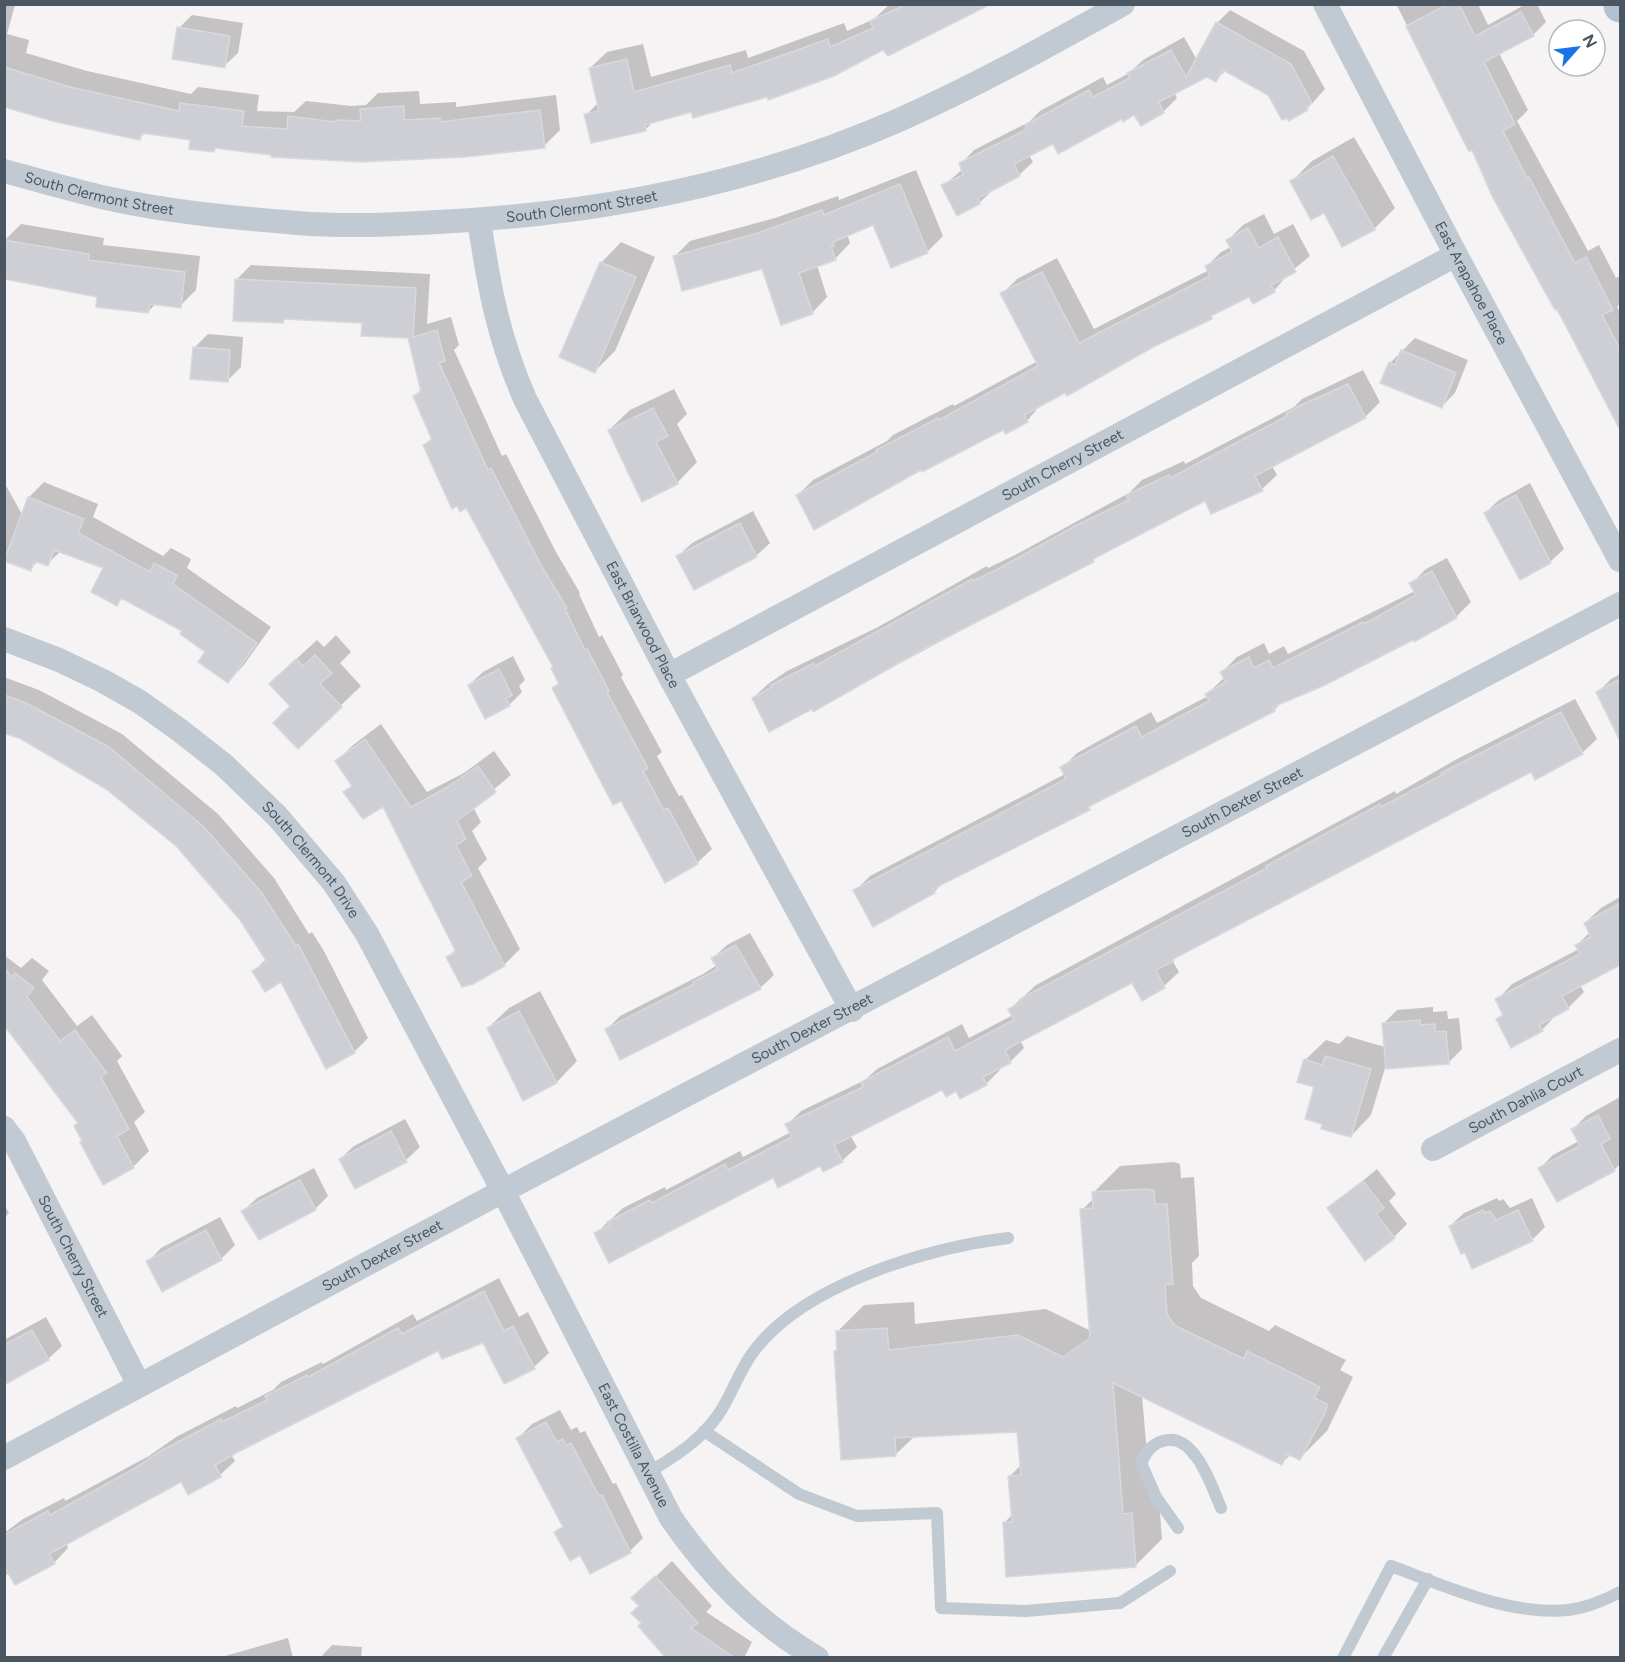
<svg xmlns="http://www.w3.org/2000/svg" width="1625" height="1662" font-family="Figtree,sans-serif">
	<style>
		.shadow { fill: #0003 }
		.building { fill: #cdcfd5; stroke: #d7d9de; stroke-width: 1.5 }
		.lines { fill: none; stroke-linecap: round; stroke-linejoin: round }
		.service { stroke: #c1cad2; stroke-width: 12 }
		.minor { stroke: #c1cad2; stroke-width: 24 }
		.primary { stroke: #b3c2d1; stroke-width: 33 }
		.labels { text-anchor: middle; stroke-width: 4.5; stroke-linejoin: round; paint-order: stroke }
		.street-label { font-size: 15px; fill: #4a5661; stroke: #fff }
	</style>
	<rect width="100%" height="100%" fill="#f5f3f3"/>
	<g class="shadow">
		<polygon points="4,4 15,5 7,34 29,40 26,53 87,71 191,94 198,87 259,95 257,111 294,112 306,101 351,106 366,105 378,93 419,91 420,104 456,102 456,107 556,95 560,130 544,146 273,154 217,147 214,150 191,138 146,132 140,138 4,105"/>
		<polygon points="989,4 888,54 883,48 768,96 692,110 654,121 645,130 586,115 598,103 590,68 607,52 643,44 651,77 746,50 748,58 844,23 847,31 874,19 890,4"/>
		<polygon points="1396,4 1478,4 1488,25 1526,4 1537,4 1546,22 1533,35 1499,53 1528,110 1517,121 1588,251 1599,245 1616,278 1620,276 1620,304 1617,306 1620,313 1620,421 1527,258"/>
		<polygon points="1230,10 1304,51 1325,89 1307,109 1269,94 1226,70 1216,80 1207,75 1174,92 1177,98 1163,112 1123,117 1053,142 1029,155 1033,162 1019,175 993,190 979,203 943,186 963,169 961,164 974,150 1029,122 1040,111 1103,77 1107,85 1129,73 1143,60 1184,37 1197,60 1217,23"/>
		<polygon points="192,15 243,23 238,53 224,66 179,28"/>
		<polygon points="1354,137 1395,208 1374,229 1343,245 1325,211 1292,181 1312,161"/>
		<polygon points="916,170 943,236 928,251 892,266 874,223 847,234 850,243 835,259 817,265 827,297 812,313 763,268 675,256 690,241 775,218 838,196 839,200"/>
		<polygon points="1264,214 1274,234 1293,224 1310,256 1288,274 1274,291 1250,294 1067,394 1066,391 1041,404 1027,421 1006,432 1004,428 922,468 798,495 813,480 887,441 893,435 953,404 954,406 1038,361 1002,294 1017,279 1057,258 1094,329 1209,270 1207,266 1221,252 1231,247 1228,240 1243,225"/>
		<polygon points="21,224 104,238 103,245 200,256 196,290 180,306 156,303 148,312 99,296 4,278 5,240"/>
		<polygon points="621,242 655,257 615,351 595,371 601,263"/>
		<polygon points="251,265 430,274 427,324 451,317 459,345 454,350 502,456 506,454 556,552 580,593 579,594 599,637 602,635 623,675 621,677 662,752 657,756 679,796 682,795 712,849 697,863 622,799 553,688 560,682 554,666 467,506 424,445 433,437 414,396 422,389 409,337 364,322 287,318 283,321 236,280"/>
		<polygon points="208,334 243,337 241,367 227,381 194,348"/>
		<polygon points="1415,338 1468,360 1455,393 1442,406 1390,363"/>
		<polygon points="1363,370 1380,402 1365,417 1272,466 1277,475 1262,489 1205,499 813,710 753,698 768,684 787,671 878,627 987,566 988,568 1015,555 1129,493 1142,480 1184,461 1185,464 1294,407 1302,399"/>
		<polygon points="674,389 687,414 677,424 697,462 677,483 609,430 630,410"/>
		<polygon points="4,482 23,516 29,497 44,482 98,504 93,517 163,556 171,548 191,559 187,568 271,627 243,666 228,682 207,652 184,631 123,598 117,604 105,568 61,551 47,564 38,561 30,569 4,559"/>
		<polygon points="1530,483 1564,549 1550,562 1485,513 1499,500"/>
		<polygon points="753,511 770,543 756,556 678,556 692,543"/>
		<polygon points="1447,558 1471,602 1456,617 1415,640 1414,638 1282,702 1274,710 1097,801 1089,808 945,881 934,892 855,891 870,876 1065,774 1062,768 1077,753 1151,712 1157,723 1208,696 1207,694 1225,677 1222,672 1237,657 1264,643 1269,654 1284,646 1288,654 1415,591 1411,584 1426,569"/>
		<polygon points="336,635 351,652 340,663 361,686 298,747 292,706 292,663 317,640 324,647"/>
		<polygon points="513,656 525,680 519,686 522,692 509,705 469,685 483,672"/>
		<polygon points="1620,674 1620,721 1614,724 1598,692 1611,679"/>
		<polygon points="4,677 39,690 122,734 218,814 274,878 309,934 312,932 324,951 368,1038 355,1051 326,1067 281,980 254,971 266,959 241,919 177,845 107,788 22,738 4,732"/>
		<polygon points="1575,699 1597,739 1582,753 1532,770 1179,954 1172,960 1179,972 1164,986 1142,999 1133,981 1020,1040 1024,1048 1010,1062 999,1067 1000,1070 986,1084 957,1089 943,1088 850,1135 857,1147 842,1161 824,1170 821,1164 773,1176 596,1233 623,1208 665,1187 666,1190 740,1151 743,1157 791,1132 787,1125 801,1111 865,1080 877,1069 962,1024 969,1038 1013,1015 1010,1009 1036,985 1395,791 1396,794 1457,759"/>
		<polygon points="381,724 427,792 464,773 494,751 511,775 473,807 481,822 472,831 487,859 478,868 520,949 504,965 447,958 456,949 383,805 345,792 353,784 337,761 353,745"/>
		<polygon points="1620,897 1620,964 1580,985 1584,992 1569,1007 1557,1014 1542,1030 1497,1020 1504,1013 1497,1000 1512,984 1579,949 1577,945 1590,932 1585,923 1601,908"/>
		<polygon points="750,933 774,975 760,988 621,1058 607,1029 620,1016 703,974 717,965 713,958 727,945"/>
		<polygon points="4,955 21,968 32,958 49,971 42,980 77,1026 92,1015 122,1056 117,1061 145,1112 134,1122 149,1151 133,1167 83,1141 79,1122 4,1026"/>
		<polygon points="540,991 577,1061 557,1082 523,1099 488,1028 509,1008"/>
		<polygon points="1433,1007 1433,1012 1447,1011 1448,1019 1459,1018 1462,1049 1448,1063 1385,1068 1371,1115 1351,1136 1316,1086 1305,1060 1326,1040 1339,1044 1347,1036 1385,1047 1384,1023 1397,1010"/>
		<polygon points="1620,1097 1620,1164 1614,1170 1540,1168 1553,1155 1579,1141 1573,1129 1586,1116"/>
		<polygon points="405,1119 420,1147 406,1160 355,1187 340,1159 354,1146"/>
		<polygon points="1174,1162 1180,1164 1181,1178 1194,1177 1199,1256 1192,1263 1193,1286 1201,1298 1269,1331 1275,1325 1346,1360 1340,1370 1353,1377 1327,1431 1300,1458 1291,1454 1282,1463 1142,1396 1150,1488 1158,1487 1162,1539 1135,1566 1004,1523 1013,1514 1009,1477 1021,1465 1018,1430 915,1436 895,1455 835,1351 838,1348 837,1332 864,1305 914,1302 915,1324 1046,1309 1091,1331 1082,1210 1094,1198 1093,1193 1120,1166"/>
		<polygon points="314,1168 328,1196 315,1209 243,1211 257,1198"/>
		<polygon points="1377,1169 1396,1194 1389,1201 1407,1224 1394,1237 1329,1209"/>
		<polygon points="1497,1198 1499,1201 1503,1199 1510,1208 1532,1198 1545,1227 1532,1240 1466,1251 1450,1226 1464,1213"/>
		<polygon points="4,1204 9,1213 4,1218"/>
		<polygon points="220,1217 235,1245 221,1259 163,1290 148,1262 161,1248"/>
		<polygon points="499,1278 519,1317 528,1312 549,1353 534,1367 483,1341 439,1349 231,1454 235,1461 220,1475 188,1493 182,1480 66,1543 68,1548 54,1563 4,1575 4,1533 23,1519 64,1498 65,1501 149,1456 176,1437 236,1406 237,1408 273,1390 281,1382 322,1362 323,1364 413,1314 417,1321"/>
		<polygon points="46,1317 62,1346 48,1359 4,1382 4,1340"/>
		<polygon points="560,1410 571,1430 577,1427 580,1433 585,1431 613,1484 616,1483 643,1538 630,1551 581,1553 556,1533 564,1525 518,1438 532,1424"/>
		<polygon points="672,1561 712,1606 706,1612 752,1642 744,1658 690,1658 643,1623 640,1606 633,1598"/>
		<polygon points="288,1638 293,1658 223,1658 225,1656"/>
		<polygon points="332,1645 362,1647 361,1658 320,1658"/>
	</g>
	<g class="building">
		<polygon points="907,4 991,4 888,56 883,50 834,76 768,100 767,97 693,118 691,112 645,125 646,131 591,143 584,114 599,111 589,68 627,59 634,92 730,65 732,73 828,39 830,47 873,28 870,21"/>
		<polygon points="1448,4 1459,4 1475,36 1521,12 1534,36 1484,62 1515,124 1503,131 1527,178 1529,177 1575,263 1586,257 1613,310 1602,315 1620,349 1620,430 1557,309 1555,310 1492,196 1472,150 1469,152 1406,26"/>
		<polygon points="1216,22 1291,64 1312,103 1307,107 1308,110 1289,121 1287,118 1282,120 1268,95 1223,70 1216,82 1207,77 1159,102 1164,113 1141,126 1134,115 1123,122 1122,119 1058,154 1053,144 1014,164 1020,176 978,198 980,204 957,216 941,185 963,175 959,163 1027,129 1025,125 1089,90 1093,97 1130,78 1127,73 1171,50 1186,77"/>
		<polygon points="177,27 230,36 225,68 172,59"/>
		<polygon points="4,67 70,87 179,111 180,103 244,111 242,126 287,129 288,116 335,122 336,120 361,121 360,109 404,106 404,120 440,118 440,122 540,110 545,148 465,157 361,162 271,157 271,155 215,148 214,152 189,149 190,140 142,133 140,140 56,122 4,107"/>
		<polygon points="1333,156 1375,230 1342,247 1324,213 1311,220 1290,181"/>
		<polygon points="900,184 928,253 891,268 873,225 833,242 834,246 831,247 836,260 799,273 813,314 781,325 762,269 682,291 673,256 758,233 822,210 824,215"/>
		<polygon points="1248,228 1259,248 1278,237 1296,272 1271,285 1275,292 1253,304 1249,297 1211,316 1212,319 1155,346 1067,396 1065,393 1024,415 1028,422 1006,434 1003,430 922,472 921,470 814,530 796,495 877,452 876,450 938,418 939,420 1038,366 1000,293 1042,272 1079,343 1210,276 1205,266 1232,252 1226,240"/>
		<polygon points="4,240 89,254 88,260 185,272 181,308 150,304 148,313 96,307 97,297 4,279"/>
		<polygon points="600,262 636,277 595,373 559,357"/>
		<polygon points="235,279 416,288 413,337 437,330 445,361 439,363 488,470 491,468 542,567 567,608 565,609 585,650 587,649 609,691 607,692 648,768 643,771 664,810 668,808 698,864 665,883 621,801 613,805 552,688 559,684 551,668 553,667 466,508 460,512 457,506 452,509 423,445 432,440 413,396 421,392 408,338 361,336 362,323 284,319 283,323 233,321"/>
		<polygon points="193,347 230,350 228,382 190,379"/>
		<polygon points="1401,350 1456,373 1442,408 1380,383 1389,362 1395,365"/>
		<polygon points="1348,384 1366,418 1255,476 1263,491 1211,514 1205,501 1093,559 1094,562 920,651 813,712 812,709 769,732 752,698 772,687 771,685 814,663 815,666 972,579 973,581 998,569 1075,526 1129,500 1126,495 1169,475 1170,478 1287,416 1286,413 1299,406"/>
		<polygon points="653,408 668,436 656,442 678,484 642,502 608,430"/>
		<polygon points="1516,495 1551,563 1520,580 1484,513"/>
		<polygon points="28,497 84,519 78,533 150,572 154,563 177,575 173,584 257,643 228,683 198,662 205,652 180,634 182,631 121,598 117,606 91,592 103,568 54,550 48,566 34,561 31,571 4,561"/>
		<polygon points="740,523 757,557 694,590 676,556"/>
		<polygon points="1432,571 1457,618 1414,642 1413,640 1323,686 1273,707 1275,711 1088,807 1090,810 933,889 935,893 873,927 853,890 1066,779 1060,767 1117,736 1136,726 1142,737 1209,701 1205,694 1226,682 1220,672 1249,657 1254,668 1269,660 1273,668 1363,622 1364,624 1416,595 1409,583"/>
		<polygon points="315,655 332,673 320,684 342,707 298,749 273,723 290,706 269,684 296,659 303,666"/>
		<polygon points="499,669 512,695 506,699 510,706 485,719 468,685"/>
		<polygon points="1620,679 1620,741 1596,692"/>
		<polygon points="4,695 26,703 109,747 204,827 261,892 296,946 298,944 355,1053 326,1069 281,982 265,992 252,971 267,962 240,920 176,846 106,789 21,739 4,733"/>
		<polygon points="1561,712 1583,754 1535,780 1531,772 1173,959 1174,961 1156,970 1165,988 1142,1001 1132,983 1005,1050 1011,1063 983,1077 987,1085 960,1099 956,1091 946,1097 942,1090 834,1145 843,1162 823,1172 820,1166 778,1188 773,1178 609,1263 594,1233 609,1225 607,1222 650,1200 652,1203 725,1164 728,1170 792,1137 785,1124 863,1087 861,1082 948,1037 955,1051 1014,1020 1008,1009 1022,1002 1020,999 1267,868 1266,866 1380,804 1381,807 1442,775 1441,773"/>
		<polygon points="365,739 411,807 446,788 478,766 496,792 457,821 466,839 456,845 472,876 461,882 505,966 473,984 462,987 446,957 456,952 383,807 363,819 343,792 352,786 335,761"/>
		<polygon points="1620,903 1620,965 1562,996 1569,1009 1539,1025 1543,1031 1511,1048 1496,1019 1503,1015 1495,999 1580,954 1575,945 1591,937 1584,923"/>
		<polygon points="736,945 761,989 620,1060 605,1029 694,984 693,982 718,969 711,958"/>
		<polygon points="4,967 11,977 15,973 34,988 27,997 60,1041 75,1030 107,1073 101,1077 129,1129 117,1136 134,1168 103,1185 80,1142 82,1141 74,1126 78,1123 4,1025"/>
		<polygon points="519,1011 557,1083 523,1101 487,1028"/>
		<polygon points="1420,1020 1420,1025 1435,1024 1435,1032 1446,1031 1449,1064 1386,1069 1382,1023"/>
		<polygon points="1325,1056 1371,1069 1351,1137 1321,1129 1322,1124 1305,1119 1314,1087 1297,1082 1304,1059 1322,1065"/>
		<polygon points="1598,1115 1610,1139 1601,1144 1615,1171 1557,1202 1538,1168 1580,1146 1571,1129"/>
		<polygon points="391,1131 407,1162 355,1189 339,1159"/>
		<polygon points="300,1180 316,1210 259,1240 241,1211"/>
		<polygon points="1363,1181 1384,1208 1376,1214 1395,1238 1365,1261 1327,1208"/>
		<polygon points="1146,1189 1154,1190 1155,1204 1167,1204 1173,1284 1165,1285 1167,1314 1174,1325 1244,1359 1247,1351 1320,1387 1314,1398 1327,1404 1326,1411 1300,1460 1287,1454 1282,1465 1113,1383 1123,1514 1132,1513 1136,1567 1006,1577 1003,1522 1012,1522 1008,1476 1021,1475 1017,1432 895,1438 896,1456 841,1460 834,1351 837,1350 836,1331 887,1328 889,1350 1018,1335 1063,1357 1090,1338 1080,1209 1093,1208 1092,1192"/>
		<polygon points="1483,1210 1485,1213 1490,1211 1496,1220 1518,1210 1533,1241 1472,1269 1465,1253 1461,1254 1449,1226"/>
		<polygon points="206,1230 222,1260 162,1292 146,1261"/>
		<polygon points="484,1291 504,1331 513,1326 535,1369 504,1384 483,1343 442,1359 438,1351 238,1452 215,1465 221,1477 188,1495 181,1482 49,1554 55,1564 15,1585 4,1566 4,1535 48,1511 50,1515 132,1470 159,1452 221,1419 222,1422 267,1400 265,1396 307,1375 308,1377 398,1328 402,1334"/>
		<polygon points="32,1330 49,1360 4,1385 4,1345"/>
		<polygon points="546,1422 557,1442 563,1439 566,1446 571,1443 599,1496 602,1495 631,1553 590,1574 580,1555 570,1561 554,1532 563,1527 516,1438"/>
		<polygon points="655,1576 698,1623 691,1628 735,1658 666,1658 638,1626 641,1623 631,1613 639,1606 631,1598"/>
	</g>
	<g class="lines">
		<g class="service">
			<polyline points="704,1431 799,1494 857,1516 937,1513 941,1608 1026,1611 1120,1603 1170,1571"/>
			<path d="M648 1473C675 1456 700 1441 718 1415 732 1395 739 1370 754 1351 804 1284 928 1248 1008 1238"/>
			<path d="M1178 1528 1156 1497 1141 1463C1146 1453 1151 1444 1163 1441 1194 1431 1212 1487 1221 1508"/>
			<path d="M1343 1658 1391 1566C1445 1586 1510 1616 1568 1610 1586 1608 1605 1600 1620 1592"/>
			<polyline points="1383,1658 1428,1579"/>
		</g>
		<g class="minor">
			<path id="s1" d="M1325 4 1456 255 1620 560"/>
			<path id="s2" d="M4 171C38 180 72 190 106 198 168 212 235 218 298 223 344 227 392 225 438 222 596 214 754 184 899 120 976 86 1049 45 1123 4"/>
			<path id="s3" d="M479 220C489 287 498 337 525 399L669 675 852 1010"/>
			<path id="s4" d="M4 639 59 660 103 681 140 702 178 729 224 765 277 816 334 883 367 934 503 1191 671 1518C711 1576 755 1621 817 1658"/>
			<path id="s5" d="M669 675 1456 255"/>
			<path id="s6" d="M4 1128 14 1141 139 1385"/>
			<path id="s7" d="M1433 1149 1620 1050"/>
			<path id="s8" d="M4 1458 503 1191 1620 604"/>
		</g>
		<polyline class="primary" points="1620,4 1620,6"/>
	</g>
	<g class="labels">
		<g class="street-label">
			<text dy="5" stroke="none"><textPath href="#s2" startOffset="98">South Clermont Street</textPath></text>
			<text dy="5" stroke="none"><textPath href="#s2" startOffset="584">South Clermont Street</textPath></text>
			<text dy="5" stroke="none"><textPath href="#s1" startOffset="315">East Arapahoe Place</textPath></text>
			<text dy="5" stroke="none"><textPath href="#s5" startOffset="446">South Cherry Street</textPath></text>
			<text dy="5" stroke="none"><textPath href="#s3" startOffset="440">East Briarwood Place</textPath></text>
			<text dy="5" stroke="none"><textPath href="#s8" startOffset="1401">South Dexter Street</textPath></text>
			<text dy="5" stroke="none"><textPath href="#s4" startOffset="384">South Clermont Drive</textPath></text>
			<text dy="5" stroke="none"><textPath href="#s8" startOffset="915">South Dexter Street</textPath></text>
			<text dy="5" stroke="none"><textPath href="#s7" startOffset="105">South Dahlia Court</textPath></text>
			<text dy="5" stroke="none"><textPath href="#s6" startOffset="146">South Cherry Street</textPath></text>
			<text dy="5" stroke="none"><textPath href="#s8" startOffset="429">South Dexter Street</textPath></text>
			<text dy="5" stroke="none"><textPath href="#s4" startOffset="1054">East Costilla Avenue</textPath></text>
		</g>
	</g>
	<rect width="1625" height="1662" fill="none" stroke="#4a5661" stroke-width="12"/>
	<g transform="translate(1577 48) rotate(62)"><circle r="28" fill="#ffffff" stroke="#b7bbc0" stroke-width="1.5"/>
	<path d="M0-4.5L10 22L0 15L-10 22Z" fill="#1a73e8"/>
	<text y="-9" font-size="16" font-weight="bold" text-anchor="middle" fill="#4a5661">N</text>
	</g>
</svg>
